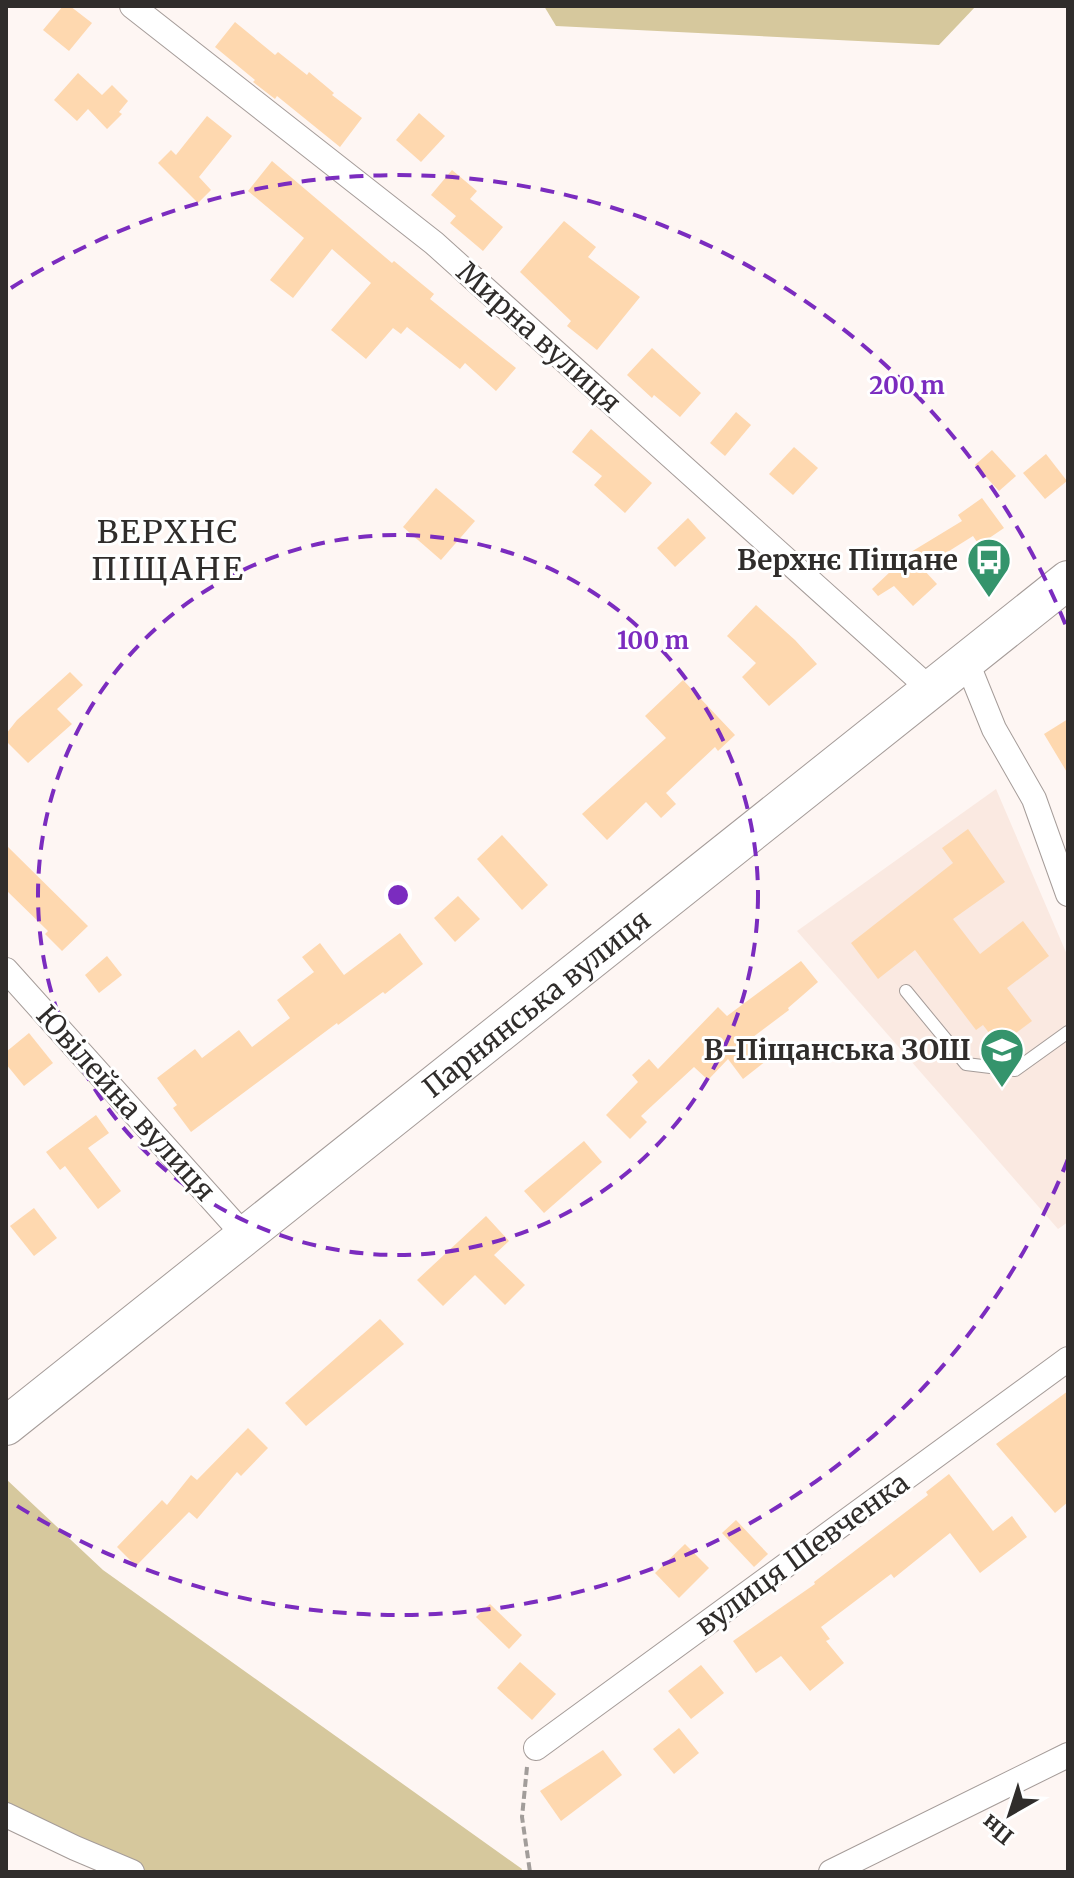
<svg xmlns="http://www.w3.org/2000/svg" width="1074" height="1878" font-family="Merriweather,serif">
	<style>
		.built { fill: #fae9e1 }
		.green { fill: #d6c89d }
		.building { fill: #fed8af }
		.lines { fill: none; stroke-linecap: round; stroke-linejoin: round }
		.lane-casing { stroke: #a59c99; stroke-width: 14 }
		.street-casing { stroke: #a59c99; stroke-width: 26 }
		.primary-casing { stroke: #a59c99; stroke-width: 40 }
		.path { stroke: #a29d9a; stroke-width: 4; stroke-dasharray: 8 4; stroke-linecap: butt }
		.lane { stroke: #fff; stroke-width: 12 }
		.street { stroke: #fff; stroke-width: 24 }
		.primary { stroke: #fff; stroke-width: 38 }
		.ring { fill: none; stroke: #7b2cbf; stroke-width: 4; stroke-dasharray: 14 10 }
		.labels { text-anchor: middle; stroke-width: 6; stroke-linejoin: round; paint-order: stroke }
		.street-label { font-size: 28px; fill: #302d2b; stroke: #fff }
		.poi-label { font-size: 28px; font-weight: bold; fill: #302d2b; stroke: #fff; text-anchor: end }
		.quarter-label { font-size: 32px; letter-spacing: 2px; fill: #302d2b; stroke: #fff }
		.centre { fill: #7b2cbf; stroke: #fff; stroke-width: 4 }
		.ring-label { font-size: 24px; text-anchor: middle; font-weight: bold; fill: #7b2cbf; stroke: #fff; stroke-width: 6; stroke-linejoin: round; paint-order: stroke }
	</style>
	<rect width="100%" height="100%" fill="#fef6f3"/>
	<polygon class="built" points="996,789 1068,957 1068,1222 1058,1229 797,931"/>
	<g class="green">
		<polygon points="544,6 976,6 939,45 556,26"/>
		<polygon points="6,1479 103,1570 522,1869 521,1872 132,1872 6,1815"/>
	</g>
	<g class="building">
		<polygon points="63,6 70,6 92,23 69,51 43,30"/>
		<polygon points="235,22 275,55 278,52 307,75 309,72 334,93 332,95 362,118 340,147 277,96 275,99 253,82 255,80 215,47"/>
		<polygon points="78,73 102,95 112,85 128,101 119,112 122,114 107,129 88,109 77,121 54,100"/>
		<polygon points="419,113 445,136 421,162 396,140"/>
		<polygon points="207,116 232,136 199,177 211,190 198,203 158,163 171,150 176,155"/>
		<polygon points="272,161 392,263 394,261 434,294 430,299 516,368 496,391 465,363 460,369 407,327 401,334 393,328 366,359 331,330 371,283 332,249 293,298 270,280 304,238 248,191"/>
		<polygon points="452,170 477,191 470,199 503,227 483,251 450,223 456,216 431,195"/>
		<polygon points="564,221 596,247 588,257 640,297 597,350 567,326 571,321 520,272"/>
		<polygon points="652,348 701,393 680,417 654,395 652,398 627,375"/>
		<polygon points="736,412 751,425 725,456 710,443"/>
		<polygon points="591,429 652,483 625,513 594,485 602,476 572,452"/>
		<polygon points="794,447 818,468 793,495 769,474"/>
		<polygon points="992,450 1016,476 999,491 975,465"/>
		<polygon points="1046,454 1067,481 1045,499 1023,473"/>
		<polygon points="436,488 475,521 441,560 403,527"/>
		<polygon points="982,498 1004,528 979,545 973,536 922,568 937,584 913,606 894,586 878,596 872,589 911,552 962,521 958,515"/>
		<polygon points="688,518 706,538 675,567 657,548"/>
		<polygon points="756,605 795,640 817,664 769,706 742,677 756,663 727,636"/>
		<polygon points="70,672 83,685 57,709 72,724 28,763 6,741 6,734 17,720"/>
		<polygon points="683,680 735,735 718,751 715,747 666,793 676,804 661,818 646,802 607,840 582,814 666,738 645,716"/>
		<polygon points="1068,719 1068,774 1044,734"/>
		<polygon points="968,829 1005,882 953,919 980,954 1023,921 1049,956 1007,988 1032,1021 999,1046 983,1025 976,1030 915,950 878,979 851,943 953,863 942,848"/>
		<polygon points="502,835 548,885 522,910 477,859"/>
		<polygon points="6,845 88,926 62,951 45,934 48,931 6,890"/>
		<polygon points="458,896 480,919 455,942 434,918"/>
		<polygon points="400,933 423,964 385,994 383,992 338,1025 337,1023 191,1132 173,1108 177,1105 157,1078 195,1049 202,1058 239,1030 252,1047 290,1018 277,1000 314,972 302,957 320,943 344,975"/>
		<polygon points="107,956 122,975 99,993 85,975"/>
		<polygon points="801,961 818,982 788,1008 789,1010 749,1040 766,1061 743,1079 728,1059 708,1080 694,1067 641,1116 647,1122 630,1139 606,1115 638,1082 632,1075 649,1059 658,1069 718,1007 727,1016"/>
		<polygon points="29,1033 53,1063 24,1086 6,1064 6,1052"/>
		<polygon points="96,1115 109,1133 88,1148 121,1191 98,1209 65,1166 60,1170 46,1152"/>
		<polygon points="584,1141 602,1162 544,1213 524,1191"/>
		<polygon points="34,1208 57,1238 34,1256 10,1226"/>
		<polygon points="486,1216 509,1241 494,1255 525,1285 505,1305 475,1275 443,1306 417,1280"/>
		<polygon points="380,1319 404,1344 306,1426 285,1403"/>
		<polygon points="1068,1391 1068,1502 1055,1513 996,1444"/>
		<polygon points="248,1428 268,1448 241,1476 237,1472 197,1519 189,1512 136,1566 117,1547 162,1500 167,1505 191,1475 197,1480"/>
		<polygon points="949,1474 993,1531 1012,1516 1027,1537 980,1573 950,1533 894,1578 891,1574 821,1627 830,1639 826,1641 844,1663 810,1691 781,1656 756,1673 733,1641 815,1584 814,1582 928,1495 926,1492"/>
		<polygon points="736,1520 768,1554 754,1567 722,1533"/>
		<polygon points="685,1544 709,1568 679,1598 655,1573"/>
		<polygon points="490,1604 522,1635 509,1649 476,1617"/>
		<polygon points="520,1662 556,1694 532,1720 497,1688"/>
		<polygon points="701,1665 724,1693 691,1719 668,1691"/>
		<polygon points="679,1728 699,1753 674,1774 653,1749"/>
		<polygon points="603,1750 622,1775 561,1821 540,1791"/>
	</g>
	<g class="lines">
		<g class="lane-casing">
			<polyline id="lane" points="906,991 966,1064 1015,1070 1068,1032"/>
		</g>
		<g class="street-casing">
			<g id="street">
				<polyline points="132,6 434,243 930,689"/>
				<polyline points="966,660 994,729 1034,799 1068,894"/>
				<polyline points="6,970 245,1236"/>
				<polyline points="536,1748 1068,1359"/>
				<polyline points="6,1815 75,1848 132,1872"/>
				<polyline points="831,1872 1068,1755"/>
			</g>
		</g>
		<g class="primary-casing">
			<g id="primary">
				<path id="s1" d="M6 1426 1068 580"/>
			</g>
		</g>
		<polyline class="path" points="527,1767 522,1817 530,1872"/>
		<use href="#lane" class="lane"/>
		<use href="#street" class="street"/>
		<use href="#primary" class="primary"/>
	</g>
	<g class="ring">
		<circle cx="398" cy="895" r="360"/>
		<path d="M1068 1159A720 720 0 0 1 11 1502M11 288A720 720 0 0 1 1068 631"/>
	</g>
	<defs>
		<g id="bus-pin" transform="scale(2.3)"><path d="M0 17L-7.5 6A9.5 9.5 0 1 1 7.5 6Z" fill="#35946c" stroke="#fff"/><path d="M-5-6H5V4H4V6H2V4H-2V6H-4V4H-5ZM-3.5-4V0h7V-4ZM-3.5 1.2v1.5H-2V1.2ZM2 1.2v1.5H3.5V1.2Z" fill="#fff"/></g>
		<g id="school-pin" transform="scale(2.3)"><path d="M0 17L-7.5 6A9.5 9.5 0 1 1 7.5 6Z" fill="#35946c" stroke="#fff"/><path d="M0-5L7-2L0 1L-7-2ZM-4 1L0 2.5L4 1V4Q0 6-4 4Z" fill="#fff"/></g>
	</defs>
	<g fill-rule="evenodd">
		<use href="#bus-pin" x="989" y="560"/>
		<use href="#school-pin" x="1002" y="1050"/>
	</g>
	<g class="labels">
		<g class="street-label">
			<text transform="translate(539 337) rotate(42)" y="10">Мирна вулиця</text>
			<text dy="10" stroke="none"><textPath href="#s1" startOffset="678">Парнянська вулиця</textPath></text>
			<text transform="translate(126 1103) rotate(48)" y="10">Ювілейна вулиця</text>
			<text transform="translate(802 1554) rotate(-36)" y="10">вулиця Шевченка</text>
		</g>
		<g class="poi-label">
			<text x="958" y="570">Верхнє Піщане</text>
			<text x="971" y="1060">В-Піщанська ЗОШ</text>
		</g>
		<g class="quarter-label">
			<text x="168" y="543">ВЕРХНЄ<tspan x="168" dy="37">ПІЩАНЕ</tspan></text>
		</g>
	</g>
	<circle cx="398" cy="895" r="12" class="centre"/>
	<g class="ring-label">
		<text x="907" y="394">200 m</text>
		<text x="653" y="649">100 m</text>
	</g>
	<rect width="1074" height="1878" fill="none" stroke="#302d2b" stroke-width="16"/>
	<g transform="translate(1010 1814) rotate(219)" stroke="#ffffff" stroke-width="6" paint-order="stroke">
	<path d="M0-6L14 30L0 20L-14 30Z" fill="#302d2b"/>
	<text y="-12" font-size="22" font-weight="bold" text-anchor="middle" fill="#302d2b">Пн</text>
	</g>
</svg>
